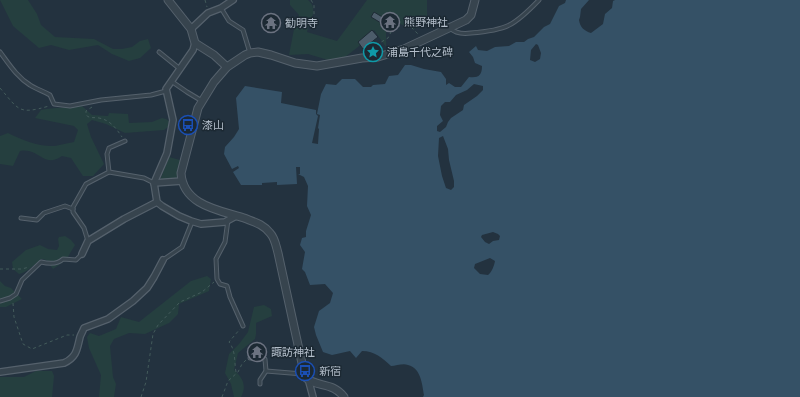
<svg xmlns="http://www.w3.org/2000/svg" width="800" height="397" font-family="Helvetica,'Noto Sans JP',sans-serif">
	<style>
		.green { fill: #253f3f }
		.water { fill: #355166; fill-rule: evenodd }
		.pier { fill: #23323f }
		.building { fill: #4c5c6a; stroke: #1e2b35 }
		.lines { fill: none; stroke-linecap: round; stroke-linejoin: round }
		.service-casing { stroke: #55616c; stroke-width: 5 }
		.minor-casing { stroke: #55616c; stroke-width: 8 }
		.tertiary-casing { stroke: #55616c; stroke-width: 9 }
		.path { stroke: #435b5b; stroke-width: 1; stroke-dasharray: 3 3; stroke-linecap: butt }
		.service { stroke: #37444e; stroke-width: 3 }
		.minor { stroke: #37444e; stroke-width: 5.5 }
		.tertiary { stroke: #37444e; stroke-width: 7 }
		.labels { text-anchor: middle; stroke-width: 3; stroke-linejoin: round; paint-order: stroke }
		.poi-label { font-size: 11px; fill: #b3beca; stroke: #1c2933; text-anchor: start }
	</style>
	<rect width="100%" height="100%" fill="#23323f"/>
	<g class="green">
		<polygon points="0,0 28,0 37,14 41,25 55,37 94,39 113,49 122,49 132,47 140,41 148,39 151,48 140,58 129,61 112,54 98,45 69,50 51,45 39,48 13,26"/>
		<path d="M290 0H308C319 9 310 21 307 32L337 41 367 0H427V16L415 29 397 23 396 24 386 32V47L374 30 358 47 345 57 328 60 308 54 289 55 294 29 299 15 290 5Z"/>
		<path d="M82 106 92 115 108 116 109 113 128 114 129 123 152 122 162 118 166 119 169 121 168 127 164 130 125 133 106 124 92 120 87 124 91 137 104 164 93 176H83L71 158 62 156C43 169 39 147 20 151L13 166 0 164V136L8 133C22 140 39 147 55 146 61 145 67 143 74 142L78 130 74 126 35 118 41 110C54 107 68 108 82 106Z"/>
		<polygon points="169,157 180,160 177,178 160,180"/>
		<path d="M65 236 71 240 75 245 66 260 53 269 46 260 42 259C35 264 26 273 19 274L13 269 12 262 26 250 40 245 48 249 57 250 59 246 58 239 59 237Z"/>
		<polygon points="207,276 211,279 209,291 179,304 178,314 169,323 145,334 129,333 114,339 110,346 113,377 116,384 114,397 99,397 101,375 89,348 87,337 90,333 99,336 116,329 121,317 139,322 191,281"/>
		<polygon points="0,281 5,286 11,288 22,299 6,307 0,307"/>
		<path d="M264 305 271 309 272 316 256 323V334L255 339 238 353 234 370C243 378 247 386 241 397H234L231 384 225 373 229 354 239 344 248 332 254 307Z"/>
		<polygon points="36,371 52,371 54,376 52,397 0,397 0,377 24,377"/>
	</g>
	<path class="water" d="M566 0H589L581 9 580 17 579 20C580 27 584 31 591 33L603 24 605 14 612 8 613 1 615 0H800V397H423L424 395C422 384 421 368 408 365 403 363 396 366 391 366 382 358 375 351 362 351L356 358 350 351 332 355 323 352 316 335 314 327 319 311 330 303 333 293 325 284 310 285 305 272 302 269 305 252 300 245 302 238 306 237V231L311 215 307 206 308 186 304 177 298 174H300V167H296L297 184 277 185V182L262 183V185H241L233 172 239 168 238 166 232 169 224 154 225 147 234 137 239 129 236 98 245 86 282 92 281 103 316 110V114L318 116 312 143 318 144 319 129 318 128 320 115 317 114 321 94 326 84 336 85 342 79H355L363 87H371L373 85 385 84 389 76 398 75 405 65H411L424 69 441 72 446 79V85L449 83 455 87H461L469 77C478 78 482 76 482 66L475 63 473 57 469 52 476 46 478 50 487 51 495 47 509 46 516 42H524L528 39 534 37 544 27 550 24 559 6 565 3ZM536 44 538 45 541 53 540 59 535 62 530 60 531 50ZM474 84 483 86V90L477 96 464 105 463 110 451 118 448 122 446 127 440 132 437 131V126L443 121 440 115 441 106 445 102H450L456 95 467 90ZM493 232 498 234 500 236 499 240 493 241 489 244 485 242 481 237 482 235ZM490 258 495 261C494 266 492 272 488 275L480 274 474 268 475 264Z"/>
	<polygon class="pier" points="443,136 448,149 449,160 454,181 454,187 451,190 446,188 442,176 438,156 439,138"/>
	<g class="building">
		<polygon points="374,12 384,18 385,16 393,21 388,30 380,25 381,23 371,17"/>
		<polygon points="372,30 378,37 363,49 358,42"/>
	</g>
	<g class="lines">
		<g class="service-casing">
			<g id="service">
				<polyline points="221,8 229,21 243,30 250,53"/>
				<path d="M450 28C456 34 464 34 471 33 507 30 514 26 539 0"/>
				<path d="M0 52C9 64 17 77 30 85 36 89 43 91 50 95L54 104 70 106 101 100 151 95 166 91"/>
				<polyline points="159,52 180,69"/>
				<polyline points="171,81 187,92 202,101"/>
				<polyline points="109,172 144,178 154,183"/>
				<polyline points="21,218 37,220 44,213 65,206 73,209"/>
				<polyline points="228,220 225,242 216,259 217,279 220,284 227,286 230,297 243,326"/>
				<polyline points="88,241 84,228 73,212 73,207 86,184 109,172 107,154 109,148 125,141"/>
				<polyline points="163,260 182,247 192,222"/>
				<path d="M0 301 10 298 16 294 22 280 41 262C49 264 57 265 63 259L76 260 82 254"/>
				<polyline points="250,358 265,359 266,371 260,380 260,384"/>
				<polyline points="266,371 303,374"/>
			</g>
		</g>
		<g class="minor-casing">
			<g id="minor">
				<polyline points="191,29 208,13 221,8 233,0"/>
				<polyline points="195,43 193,50 166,89 173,120 167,153 154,183 157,202 162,206 179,216 191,221 201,224 225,222 236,216"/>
				<polyline points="154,183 182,181"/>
				<polyline points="82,254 88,241 124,219 157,202"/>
				<path d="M0 372 64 363C77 357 77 349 80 337 81 334 83 331 84 328L108 319 133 301 147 288 154 277 163 260"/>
				<polyline points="309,382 313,397"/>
			</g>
		</g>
		<g class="tertiary-casing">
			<g id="tertiary">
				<polyline points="168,0 191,29 195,43 214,55 227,67"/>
				<path d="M344 397C332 381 316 388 305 377L278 253C276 246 275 238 270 233 263 224 254 222 244 218 218 210 183 205 181 173L198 108 214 82 227 67 245 55 250 53 258 52 271 55 295 63 317 66 362 58 378 57 404 49 466 20 471 15 475 0"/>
			</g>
		</g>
		<g class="path">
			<polyline points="205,0 207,7"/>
			<polyline points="311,0 314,5 314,18"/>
			<polyline points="406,18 411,23 410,26 419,35"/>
			<polyline points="366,51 388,38 394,26 410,26"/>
			<path d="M0 88C19 110 18 115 49 106"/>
			<path d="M92 107 86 111V115C90 119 94 117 99 118 110 120 116 128 122 137"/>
			<polyline points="0,269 22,269 29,267"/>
			<polyline points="13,303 14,317 23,344 32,349 67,335 74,335"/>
			<path d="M236 372C234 361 236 351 229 342L240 329"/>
			<polyline points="141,397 146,382 153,334 158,325 180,302 202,292 214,282"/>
			<polyline points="222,397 228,381 238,372 242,364 246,360"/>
		</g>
		<use href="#service" class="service"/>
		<use href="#minor" class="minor"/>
		<use href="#tertiary" class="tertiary"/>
	</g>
	<defs>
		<g id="temple-ring" transform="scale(1)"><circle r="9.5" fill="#1c2933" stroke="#6b7280" stroke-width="1.5"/><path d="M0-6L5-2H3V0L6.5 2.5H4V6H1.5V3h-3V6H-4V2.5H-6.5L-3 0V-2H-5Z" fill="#6b7280"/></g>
		<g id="sight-ring" transform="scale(1)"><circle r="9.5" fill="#1c2933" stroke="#0f9aa8" stroke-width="1.5"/><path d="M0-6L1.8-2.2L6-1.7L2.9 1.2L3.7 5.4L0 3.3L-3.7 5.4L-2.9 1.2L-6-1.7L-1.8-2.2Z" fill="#0f9aa8"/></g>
		<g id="bus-ring" transform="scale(1)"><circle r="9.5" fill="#1c2933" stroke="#1a4fb4" stroke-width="1.5"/><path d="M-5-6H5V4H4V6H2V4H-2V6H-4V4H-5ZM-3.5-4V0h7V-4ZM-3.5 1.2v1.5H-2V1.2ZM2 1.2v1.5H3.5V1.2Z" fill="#1a4fb4"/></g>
	</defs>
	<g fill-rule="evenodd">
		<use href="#temple-ring" x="390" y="22"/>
		<use href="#temple-ring" x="271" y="23"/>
		<use href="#sight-ring" x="373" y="52"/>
		<use href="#bus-ring" x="188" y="125"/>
		<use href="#temple-ring" x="257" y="352"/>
		<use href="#bus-ring" x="305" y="371"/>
	</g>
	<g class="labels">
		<g class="poi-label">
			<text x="404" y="26">熊野神社</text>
			<text x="285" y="27">勧明寺</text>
			<text x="387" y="56">浦島千代之碑</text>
			<text x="202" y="129">漆山</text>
			<text x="271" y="356">諏訪神社</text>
			<text x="319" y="375">新宿</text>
		</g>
	</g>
</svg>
